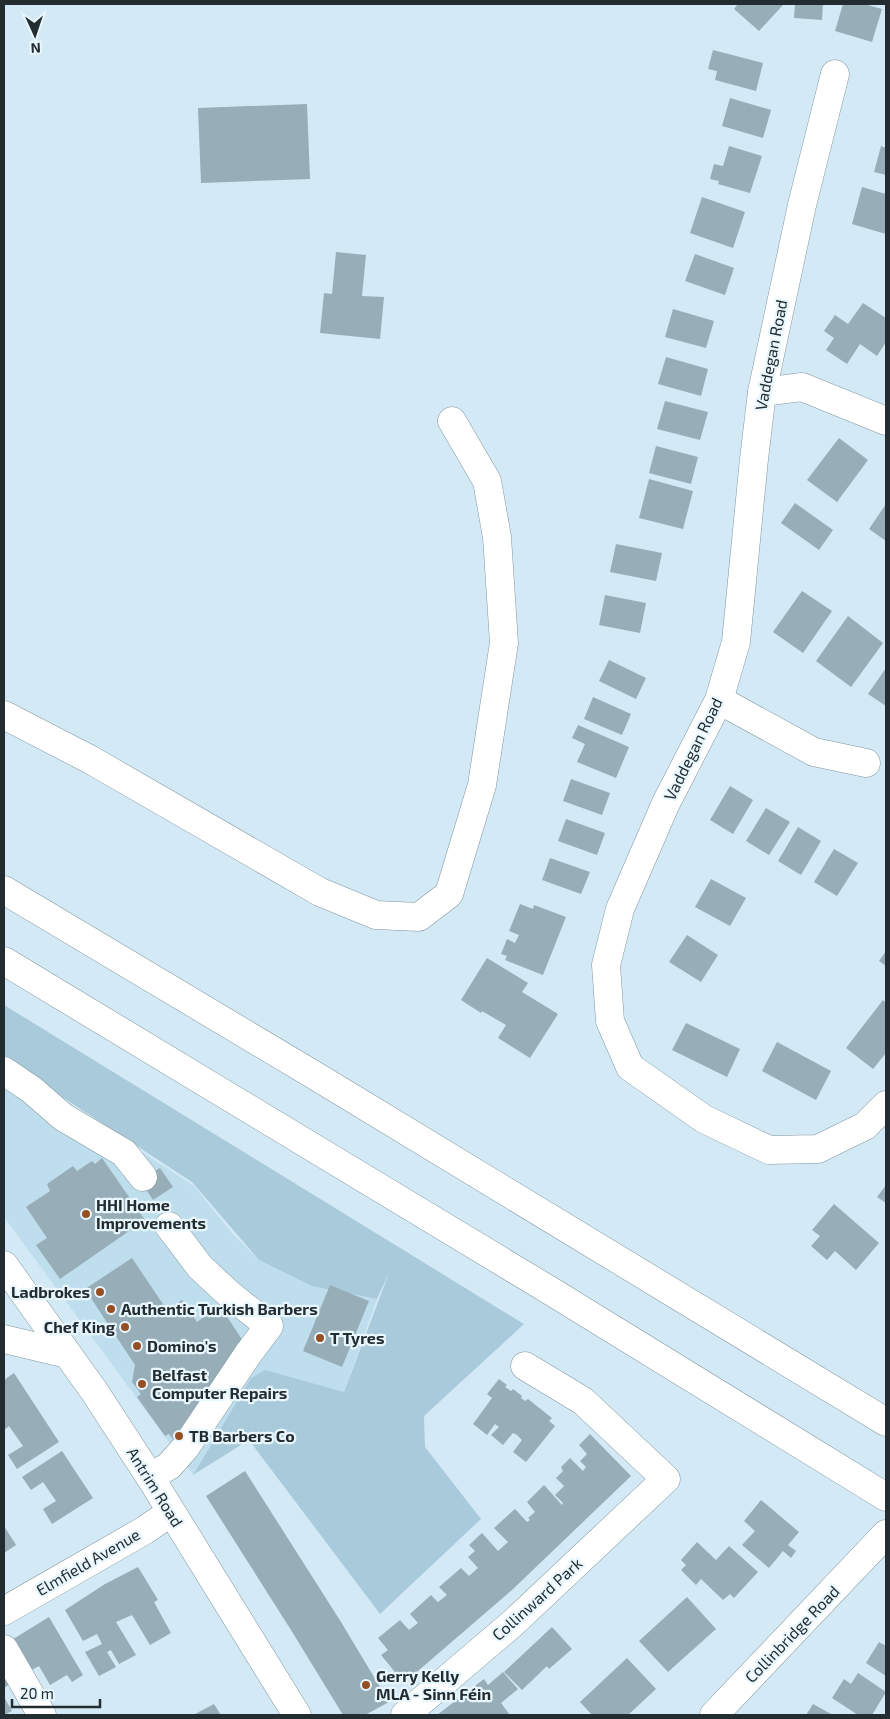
<svg xmlns="http://www.w3.org/2000/svg" width="890" height="1719" font-family="'Exo 2',sans-serif">
	<style>
		.built { fill: #bfdeed }
		.green { fill: #a9cadb }
		.building { fill: #97adb8 }
		.lines { fill: none; stroke-linecap: round; stroke-linejoin: round }
		.minor-casing { stroke: #8096a0; stroke-width: 29 }
		.major-casing { stroke: #8096a0; stroke-width: 29 }
		.highway-casing { stroke: #8096a0; stroke-width: 29 }
		.minor { stroke: #fff; stroke-width: 28 }
		.major { stroke: #fff; stroke-width: 28 }
		.highway { stroke: #fff; stroke-width: 28 }
		.poi-dot { fill: #954f25; stroke: #e8f6fd; stroke-width: 2 }
		.labels { text-anchor: middle; stroke-width: 4.5; stroke-linejoin: round; paint-order: stroke }
		.street-label { font-size: 16px; fill: #232c30; stroke: #e8f6fd }
		.poi-label { font-size: 16px; font-weight: bold; fill: #232c30; stroke: #e8f6fd; text-anchor: start }
	</style>
	<rect width="100%" height="100%" fill="#d3eaf6"/>
	<polygon class="built" points="4,1062 194,1186 232,1233 259,1260 320,1287 377,1299 344,1392 251,1379 193,1475 4,1217"/>
	<polygon class="green" points="4,1005 524,1324 424,1416 425,1447 481,1519 380,1614 249,1440 193,1475 251,1378 265,1370 344,1392 389,1273 377,1299 312,1286 259,1260 192,1182 4,1059"/>
	<g class="building">
		<polygon points="735,4 784,4 759,31 734,9 737,5"/>
		<polygon points="795,4 823,4 822,20 794,18"/>
		<polygon points="843,4 864,4 882,9 872,42 835,31"/>
		<polygon points="713,50 763,63 756,91 715,80 717,71 708,69"/>
		<polygon points="730,98 771,110 763,138 722,126"/>
		<polygon points="307,104 310,179 201,183 198,108"/>
		<polygon points="729,146 762,156 750,193 718,184 719,181 710,179 714,164 723,166"/>
		<polygon points="881,146 886,148 886,175 874,172"/>
		<polygon points="862,187 886,194 886,234 852,224"/>
		<polygon points="702,197 745,212 733,248 690,233"/>
		<polygon points="336,252 366,255 362,296 384,297 380,339 320,333 324,293 332,294"/>
		<polygon points="695,254 734,268 725,295 685,281"/>
		<polygon points="863,303 886,318 886,342 877,356 860,344 847,364 826,350 834,338 824,331 835,315 848,324"/>
		<polygon points="673,309 714,321 706,348 665,337"/>
		<polygon points="666,357 708,369 701,396 658,384"/>
		<polygon points="665,401 708,412 700,440 657,429"/>
		<polygon points="839,438 868,460 837,502 807,480"/>
		<polygon points="656,446 698,457 691,484 649,473"/>
		<polygon points="649,479 693,491 683,529 639,518"/>
		<polygon points="795,503 833,530 819,550 781,523"/>
		<polygon points="886,504 886,541 869,529"/>
		<polygon points="616,544 662,553 656,581 610,572"/>
		<polygon points="802,591 832,611 803,653 773,632"/>
		<polygon points="605,595 646,603 640,633 599,625"/>
		<polygon points="848,616 883,643 851,687 816,661"/>
		<polygon points="609,660 646,678 636,699 599,681"/>
		<polygon points="886,668 886,706 868,694"/>
		<polygon points="593,697 631,714 622,735 584,719"/>
		<polygon points="578,725 629,747 616,778 577,762 585,744 572,738"/>
		<polygon points="571,779 610,793 602,815 563,801"/>
		<polygon points="730,786 753,800 733,834 710,820"/>
		<polygon points="766,808 790,822 769,855 746,841"/>
		<polygon points="566,819 605,833 597,855 558,841"/>
		<polygon points="798,827 821,841 801,875 778,861"/>
		<polygon points="834,849 858,863 837,896 814,882"/>
		<polygon points="550,858 590,872 581,894 542,880"/>
		<polygon points="711,879 746,898 730,926 695,907"/>
		<polygon points="520,904 533,909 534,905 566,917 543,975 505,960 507,956 501,954 507,939 515,943 519,935 509,931"/>
		<polygon points="687,935 718,955 701,982 669,962"/>
		<polygon points="886,951 886,966 879,961"/>
		<polygon points="487,958 528,983 522,992 558,1014 530,1058 498,1038 506,1025 482,1011 481,1013 461,1000"/>
		<polygon points="883,1000 886,1003 886,1053 873,1069 846,1048"/>
		<polygon points="686,1023 740,1049 727,1077 672,1050"/>
		<polygon points="777,1042 831,1071 816,1100 762,1071"/>
		<polygon points="102,1158 145,1220 60,1279 36,1245 47,1238 26,1207 50,1191 47,1184 73,1166 77,1171 92,1161 95,1164"/>
		<polygon points="160,1168 173,1187 153,1200 140,1180"/>
		<polygon points="886,1185 886,1203 877,1197"/>
		<polygon points="834,1204 879,1243 856,1270 835,1251 827,1260 811,1246 820,1236 812,1230"/>
		<polygon points="132,1258 167,1310 182,1300 197,1322 220,1306 243,1341 181,1450 169,1434 165,1436 137,1397 141,1394 132,1382 135,1365 85,1289"/>
		<polygon points="330,1285 369,1301 342,1367 303,1351"/>
		<polygon points="14,1373 59,1442 17,1469 8,1455 23,1446 9,1426 4,1430 4,1380"/>
		<polygon points="499,1379 507,1385 505,1387 511,1391 513,1389 522,1396 521,1398 525,1401 528,1399 552,1418 549,1421 555,1426 526,1462 513,1452 522,1440 517,1435 513,1433 503,1445 491,1435 499,1427 495,1424 487,1435 473,1424 492,1398 487,1394"/>
		<polygon points="590,1434 631,1476 512,1590 404,1683 381,1655 388,1650 378,1638 400,1620 409,1630 418,1623 410,1614 431,1595 438,1602 447,1595 439,1587 461,1568 469,1576 478,1568 468,1557 475,1551 469,1545 482,1533 498,1551 508,1542 494,1528 515,1509 527,1522 530,1520 528,1518 535,1512 527,1502 544,1485 562,1505 563,1503 555,1495 564,1486 556,1478 563,1471 561,1467 570,1458 583,1471 586,1467 580,1461 587,1454 579,1445"/>
		<polygon points="62,1451 93,1498 52,1524 43,1509 56,1501 43,1482 31,1490 22,1477"/>
		<polygon points="245,1471 341,1622 389,1702 365,1715 343,1715 291,1630 206,1496"/>
		<polygon points="761,1500 799,1532 788,1545 796,1551 791,1558 783,1551 769,1568 742,1545 755,1531 744,1521"/>
		<polygon points="4,1526 16,1545 4,1553"/>
		<polygon points="697,1542 716,1560 729,1546 758,1572 734,1598 730,1594 723,1600 701,1579 696,1585 681,1570 686,1565 681,1560"/>
		<polygon points="138,1567 158,1600 154,1602 171,1633 150,1645 132,1615 116,1622 136,1655 119,1664 111,1650 107,1652 116,1667 99,1676 85,1652 102,1644 97,1634 83,1641 65,1610 105,1584"/>
		<polygon points="687,1597 716,1629 668,1672 639,1641"/>
		<polygon points="49,1617 83,1675 72,1682 67,1675 50,1685 39,1666 28,1672 10,1641"/>
		<polygon points="552,1627 572,1649 549,1669 547,1666 522,1690 504,1672"/>
		<polygon points="879,1642 886,1646 886,1676 866,1663"/>
		<polygon points="627,1658 656,1689 628,1715 592,1715 580,1702"/>
		<polygon points="4,1665 13,1682 4,1688"/>
		<polygon points="503,1672 518,1689 501,1703 510,1715 437,1715 484,1679 488,1685"/>
		<polygon points="858,1673 886,1692 872,1715 858,1715 832,1698 844,1679 851,1684"/>
		<polygon points="4,1697 12,1711 4,1715"/>
		<polygon points="214,1704 221,1715 193,1715"/>
		<polygon points="813,1704 833,1715 806,1715"/>
	</g>
	<g class="lines">
		<g class="minor-casing">
			<g id="minor">
				<polyline points="835,74 802,205 762,392 754,459 736,642 719,700 666,803 620,909 606,965 610,1021 630,1067 704,1119 769,1150 818,1149 865,1126 886,1105"/>
				<polyline points="762,392 802,387 886,421"/>
				<polyline points="719,700 814,752 866,763"/>
				<polyline points="4,715 91,760 320,892 376,915 419,917 449,894 482,785 504,643 497,537 487,481 452,421"/>
				<polyline points="4,1071 32,1090 63,1117 124,1153 143,1177"/>
				<polyline points="150,1477 169,1466 185,1448 248,1354 269,1326 229,1294 200,1267 169,1226"/>
				<polyline points="4,1611 145,1530 171,1512"/>
				<polyline points="4,1649 42,1715"/>
				<polyline points="405,1715 513,1623 666,1479 583,1401 525,1366"/>
				<polyline points="714,1715 886,1534"/>
			</g>
		</g>
		<g class="major-casing">
			<g id="major">
				<polyline points="4,1265 94,1391 150,1477 297,1715"/>
				<polyline points="4,1339 67,1354"/>
			</g>
		</g>
		<g class="highway-casing">
			<g id="highway">
				<polyline points="4,890 314,1075 886,1422"/>
				<polyline points="4,961 549,1290 886,1497"/>
			</g>
		</g>
		<use href="#minor" class="minor"/>
		<use href="#major" class="major"/>
		<use href="#highway" class="highway"/>
	</g>
	<g class="poi-dot">
		<circle cx="86" cy="1214" r="5"/>
		<circle cx="100" cy="1292" r="5"/>
		<circle cx="111" cy="1309" r="5"/>
		<circle cx="125" cy="1327" r="5"/>
		<circle cx="320" cy="1338" r="5"/>
		<circle cx="137" cy="1346" r="5"/>
		<circle cx="142" cy="1384" r="5"/>
		<circle cx="179" cy="1436" r="5"/>
		<circle cx="366" cy="1685" r="5"/>
	</g>
	<g class="labels">
		<g class="street-label">
			<text transform="translate(771 355) rotate(-79)" y="6">Vaddegan Road</text>
			<text transform="translate(693 749) rotate(-64)" y="6">Vaddegan Road</text>
			<text transform="translate(155 1487) rotate(58)" y="6">Antrim Road</text>
			<text transform="translate(88 1562) rotate(-30)" y="6">Elmfield Avenue</text>
			<text transform="translate(537 1599) rotate(-42)" y="6">Collinward Park</text>
			<text transform="translate(792 1634) rotate(-46)" y="6">Collinbridge Road</text>
		</g>
		<g class="poi-label">
			<text x="96" y="1211">HHI Home<tspan x="96" dy="18">Improvements</tspan></text>
			<text x="90" y="1298" text-anchor="end">Ladbrokes</text>
			<text x="121" y="1315">Authentic Turkish Barbers</text>
			<text x="115" y="1333" text-anchor="end">Chef King</text>
			<text x="330" y="1344">T Tyres</text>
			<text x="147" y="1352">Domino's</text>
			<text x="152" y="1381">Belfast<tspan x="152" dy="18">Computer Repairs</tspan></text>
			<text x="189" y="1442">TB Barbers Co</text>
			<text x="376" y="1682">Gerry Kelly<tspan x="376" dy="18">MLA - Sinn Féin</tspan></text>
		</g>
	</g>
	<rect width="890" height="1719" fill="none" stroke="#232c30" stroke-width="10"/>
	<g transform="translate(35 35) rotate(177)" stroke="#e8f6fd" stroke-width="4" paint-order="stroke">
	<path d="M0-4L9 19L0 12L-9 19Z" fill="#232c30"/>
	<text y="-8" font-size="14" font-weight="bold" text-anchor="middle" fill="#232c30">N</text>
	</g>
	<path d="M12 1699v8h88v-8" fill="none" stroke="#232c30" stroke-width="2.5"/>
	<text x="20" y="1699" font-size="15" fill="#232c30" stroke="#e8f6fd" stroke-width="4" paint-order="stroke">20 m</text>
</svg>
